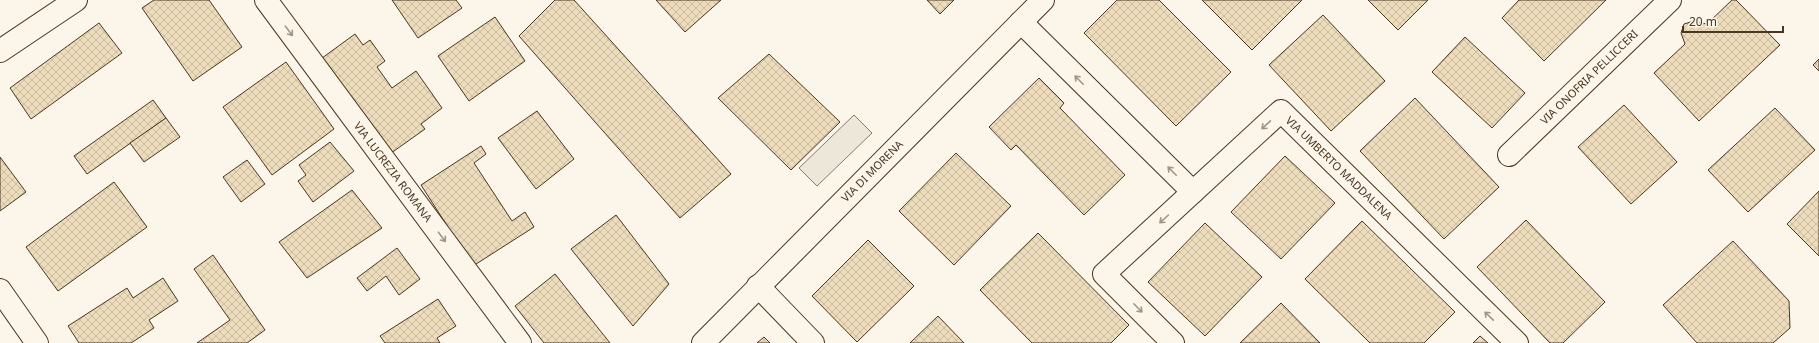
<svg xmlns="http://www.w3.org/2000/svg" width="1819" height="343" font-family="'Noto Sans',sans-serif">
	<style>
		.parking { fill: #ede7d9; stroke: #887966 }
		.building { fill: url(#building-cross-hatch); stroke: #4a3520 }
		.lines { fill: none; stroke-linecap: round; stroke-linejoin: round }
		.minor-casing { stroke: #4a3520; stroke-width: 24 }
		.tertiary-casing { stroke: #4a3520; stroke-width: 24 }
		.minor { stroke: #fbf6e9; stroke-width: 22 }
		.tertiary { stroke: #fbf6e9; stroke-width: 22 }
		.oneway { stroke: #a29684 }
		.labels { text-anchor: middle; stroke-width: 3; stroke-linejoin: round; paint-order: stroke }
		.street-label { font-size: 11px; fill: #4a3520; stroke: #fbf6e9 }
	</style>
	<defs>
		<pattern id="building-cross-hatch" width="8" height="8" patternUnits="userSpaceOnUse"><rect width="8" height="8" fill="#ecdcbc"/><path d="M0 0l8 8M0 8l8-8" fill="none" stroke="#ccbda1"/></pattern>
	</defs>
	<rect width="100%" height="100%" fill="#fbf6e9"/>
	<polygon class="parking" points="854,115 872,133 817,186 799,168"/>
	<g class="building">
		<polygon points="154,0 209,0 242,47 193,81 142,8"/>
		<polygon points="392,0 456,0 462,8 418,38"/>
		<polygon points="555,0 574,0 731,174 680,218 519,36"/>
		<polygon points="656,0 721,0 685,32"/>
		<polygon points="927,0 954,0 940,14"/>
		<polygon points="1117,0 1159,0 1231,72 1176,126 1084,33"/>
		<polygon points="1202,0 1302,0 1252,50"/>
		<polygon points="1368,0 1428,0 1398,30"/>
		<polygon points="1519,0 1606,0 1544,61 1502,18"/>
		<polygon points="1732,0 1736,0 1780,45 1699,121 1654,73 1685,44 1681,33 1684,24 1694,21 1707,24"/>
		<polygon points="1323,15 1385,81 1331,131 1269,65"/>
		<polygon points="495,17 525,61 469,101 438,56"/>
		<polygon points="99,23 122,53 31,119 10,88"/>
		<polygon points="355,34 363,45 370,40 385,61 377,67 392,88 416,71 442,108 421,124 425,129 387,156 318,61"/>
		<polygon points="1465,37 1525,93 1492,128 1432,72"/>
		<polygon points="769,54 840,122 791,170 718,98"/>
		<polygon points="1819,59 1819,71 1813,65"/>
		<polygon points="286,62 334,129 272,175 223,107"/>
		<polygon points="1039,78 1064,103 1060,108 1125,175 1084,215 1016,145 1011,150 989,127"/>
		<polygon points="1415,98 1499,187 1444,239 1360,151"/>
		<polygon points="153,100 166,118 87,174 74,156"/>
		<polygon points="1624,105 1677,162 1631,204 1578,147"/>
		<polygon points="1775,108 1815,150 1748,212 1708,170"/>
		<polygon points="537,111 574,159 536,189 498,138"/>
		<polygon points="166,118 180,137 144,162 130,143"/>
		<polygon points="330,142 354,171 313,202 298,181 306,175 299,165"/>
		<polygon points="481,146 486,154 474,163 512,221 525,212 534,227 473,266 421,185"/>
		<polygon points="956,153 1011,206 954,265 899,211"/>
		<polygon points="1285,156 1335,203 1281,259 1231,212"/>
		<polygon points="0,157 26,192 0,211"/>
		<polygon points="247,160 265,184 241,202 223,177"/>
		<polygon points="114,182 147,227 58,291 26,247"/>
		<polygon points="352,190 382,228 307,278 279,242"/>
		<polygon points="1819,191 1819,256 1787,224"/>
		<polygon points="616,215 669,284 633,326 571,249"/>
		<polygon points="1526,220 1605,302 1563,343 1550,343 1477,267"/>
		<polygon points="1362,221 1455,312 1424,343 1370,343 1305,279"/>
		<polygon points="1205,223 1262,277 1205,336 1148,282"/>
		<polygon points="1038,233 1129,325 1111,343 1032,343 980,290"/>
		<polygon points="868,240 914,286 857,342 812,296"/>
		<polygon points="1733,241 1789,301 1790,328 1773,343 1697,343 1663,305"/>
		<polygon points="397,248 420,279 399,295 386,276 367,291 357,278"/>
		<polygon points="213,255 265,330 247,343 197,343 230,320 194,269"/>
		<polygon points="555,274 610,343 544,343 515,306"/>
		<polygon points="163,278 178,301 149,320 154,328 131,343 79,343 68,326 127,288 133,298"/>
		<polygon points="438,299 456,326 437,338 440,343 385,343 380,336"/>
		<polygon points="1281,303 1320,343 1240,343"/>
		<polygon points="938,316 964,343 910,343"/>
		<polygon points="1480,336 1488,343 1473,343"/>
		<polygon points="764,337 770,343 757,343"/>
	</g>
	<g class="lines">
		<g class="minor-casing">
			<g id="minor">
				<polyline points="266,0 520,343"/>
				<polyline points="1021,22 1193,192 1281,111 1517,343"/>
				<polyline points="0,51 76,0"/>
				<polyline points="1509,155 1670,0"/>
				<polyline points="758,286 813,343"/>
				<polyline points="0,290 37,343"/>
				<polyline points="1173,343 1104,274 1193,192"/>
			</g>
		</g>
		<g class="tertiary-casing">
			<polyline id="tertiary" points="703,343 1043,0"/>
		</g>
		<use href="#minor" class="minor"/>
		<use href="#tertiary" class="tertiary"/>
	</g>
	<defs><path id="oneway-shaft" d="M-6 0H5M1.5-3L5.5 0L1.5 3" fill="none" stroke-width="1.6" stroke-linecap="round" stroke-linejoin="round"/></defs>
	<g class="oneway">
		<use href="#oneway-shaft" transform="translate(289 31) rotate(53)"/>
		<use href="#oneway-shaft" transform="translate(1079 80) rotate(-135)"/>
		<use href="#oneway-shaft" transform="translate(1266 125) rotate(137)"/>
		<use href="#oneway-shaft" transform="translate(1172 171) rotate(-135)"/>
		<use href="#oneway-shaft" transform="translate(1164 219) rotate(138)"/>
		<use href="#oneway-shaft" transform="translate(442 237) rotate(53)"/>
		<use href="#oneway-shaft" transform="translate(1138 308) rotate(45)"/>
		<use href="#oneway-shaft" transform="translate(1489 316) rotate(-136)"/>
	</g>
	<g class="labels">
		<g class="street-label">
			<text transform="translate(1589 77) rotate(-44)" y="4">VIA ONOFRIA PELLICCERI</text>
			<text transform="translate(1339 168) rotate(44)" y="4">VIA UMBERTO MADDALENA</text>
			<text transform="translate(872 171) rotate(-45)" y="4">VIA DI MORENA</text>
			<text transform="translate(393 172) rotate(53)" y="4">VIA LUCREZIA ROMANA</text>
		</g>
	</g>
	<path d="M1683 26v6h100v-6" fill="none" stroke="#4a3520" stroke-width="2"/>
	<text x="1689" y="26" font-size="12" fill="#4a3520" stroke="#fbf6e9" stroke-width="3" paint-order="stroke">20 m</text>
</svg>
